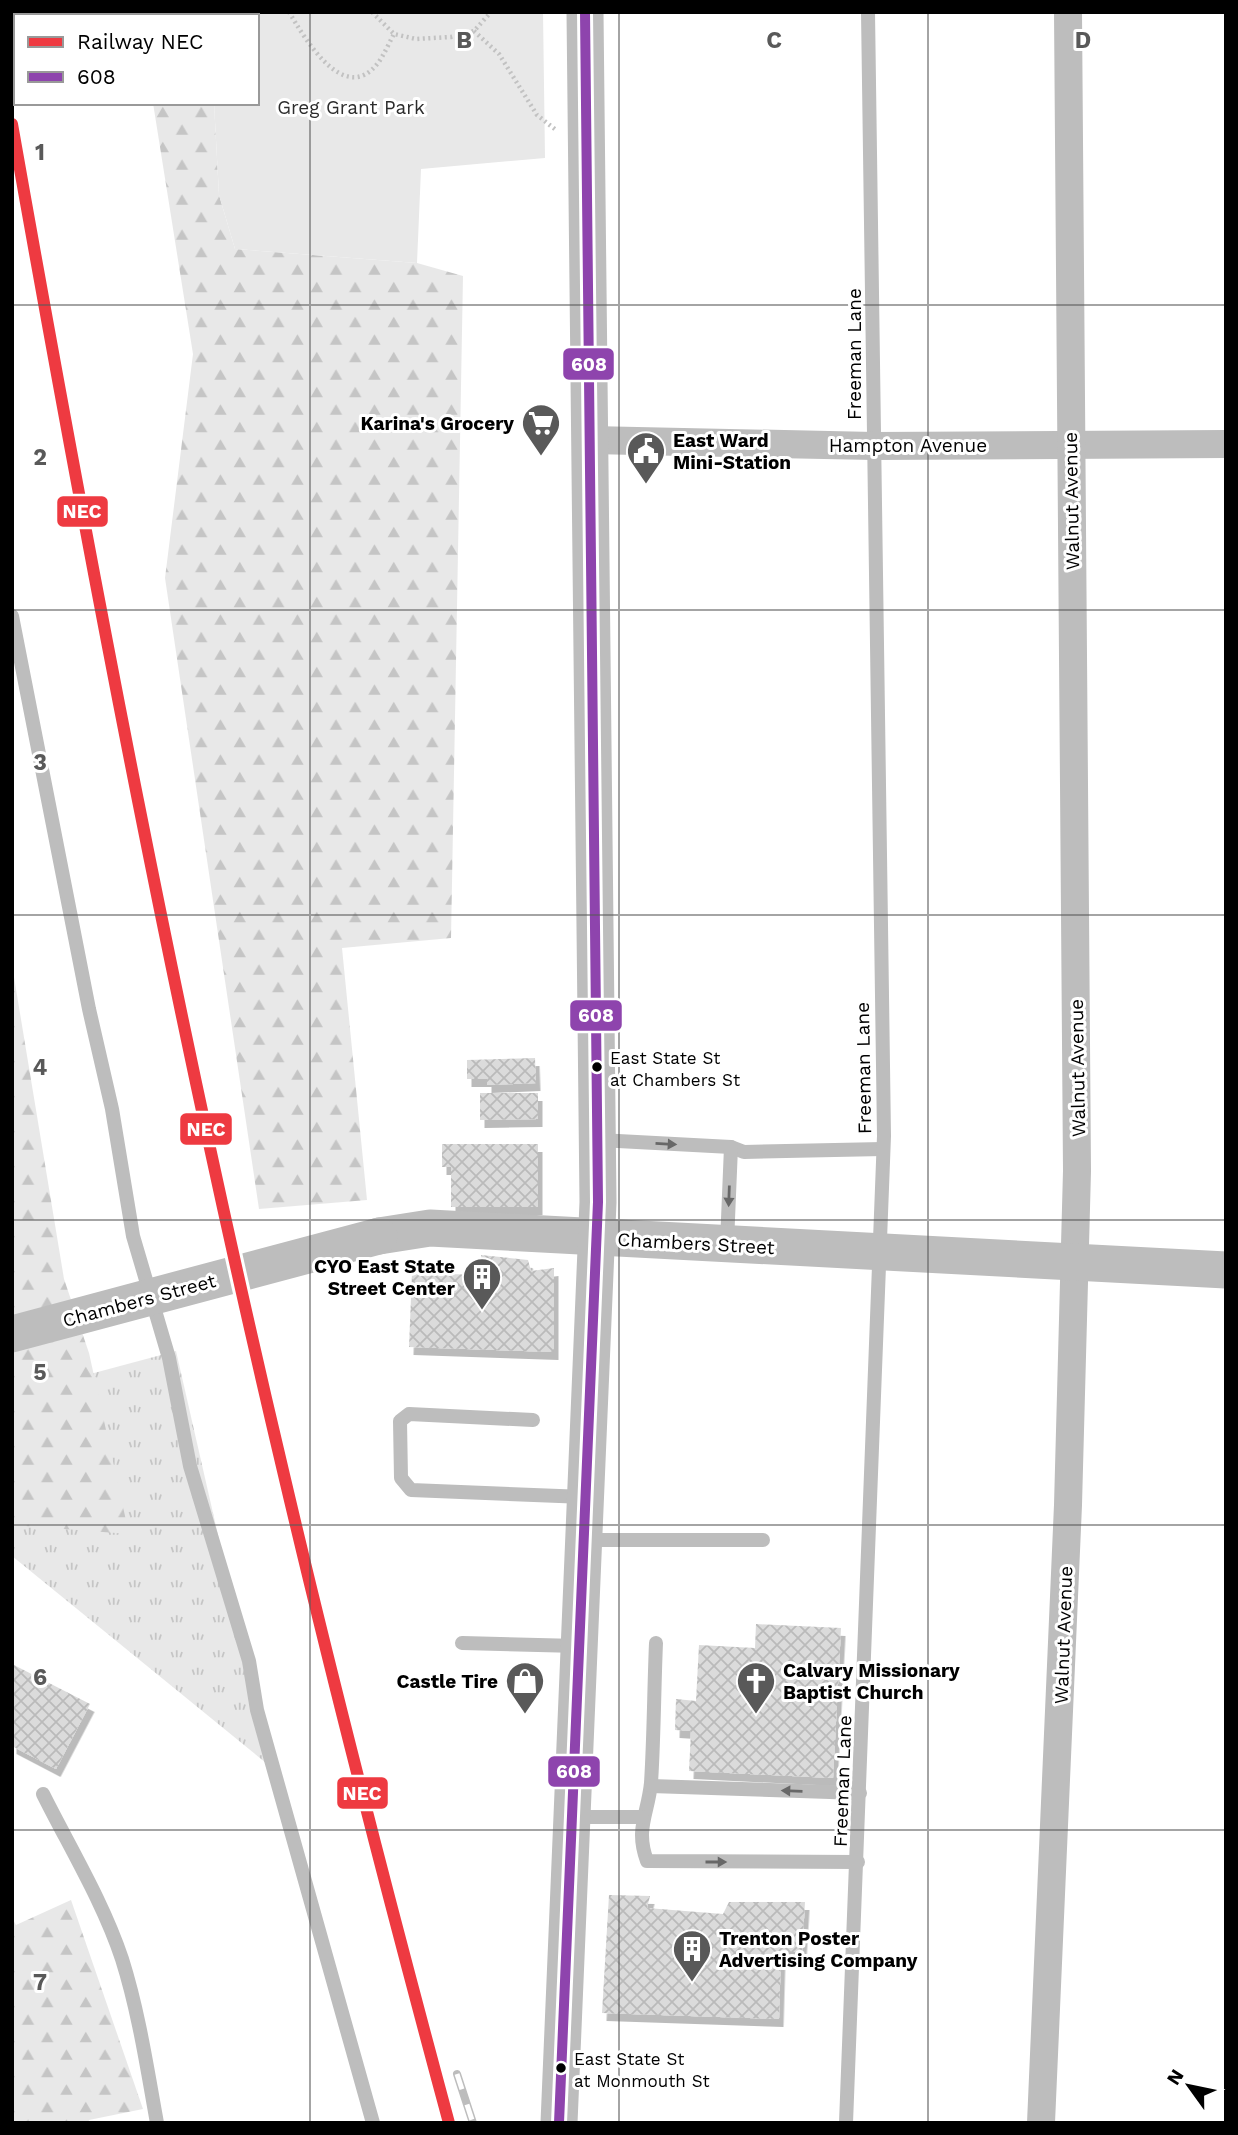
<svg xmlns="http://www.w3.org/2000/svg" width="1238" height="2135" font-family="'Work Sans',sans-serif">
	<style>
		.grass { fill: url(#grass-tufts) }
		.forest { fill: url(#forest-firs) }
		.green { fill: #e8e8e8 }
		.building { fill: url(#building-cross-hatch); filter: url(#shadow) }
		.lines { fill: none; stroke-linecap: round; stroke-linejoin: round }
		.path { stroke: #c2c2c2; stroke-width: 4.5; stroke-dasharray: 2 3.5; stroke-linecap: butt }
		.service { stroke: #bdbdbd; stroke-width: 14 }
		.minor { stroke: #bdbdbd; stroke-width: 28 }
		.tertiary { stroke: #bdbdbd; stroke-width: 37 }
		.rail-casing { stroke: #bdbdbd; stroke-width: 8 }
		.rail { stroke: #fff; stroke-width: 5; stroke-dasharray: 16; stroke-linecap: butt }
		.tertiary-bridge { stroke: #bdbdbd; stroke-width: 37 }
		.bus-1-casing { stroke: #fff; stroke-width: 16 }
		.bus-1 { stroke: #8e44ad; stroke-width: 10 }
		.rail-1-casing { stroke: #fff; stroke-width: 18 }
		.rail-1 { stroke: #ee3a41; stroke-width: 12 }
		.oneway { fill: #686868 }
		.grid { fill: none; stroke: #595959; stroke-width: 2; stroke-opacity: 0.55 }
		.bus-dot { fill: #000; stroke: #fff; stroke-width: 2.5 }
		.labels { text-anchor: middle; stroke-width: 6; stroke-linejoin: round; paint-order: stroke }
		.bus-label { font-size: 17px; fill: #000; stroke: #fff; text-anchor: start }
		.park-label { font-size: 19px; fill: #2c2c2c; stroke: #fff }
		.street-label { font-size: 19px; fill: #000; stroke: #fff }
		.poi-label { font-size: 19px; font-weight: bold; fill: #000; stroke: #fff; text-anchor: end }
		.grid-label { font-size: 23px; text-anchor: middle; font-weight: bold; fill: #595959; stroke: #fff; stroke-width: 6; stroke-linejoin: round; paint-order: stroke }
		.line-badge { stroke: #fff; stroke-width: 2.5 }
		.badge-label { font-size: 19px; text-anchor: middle; font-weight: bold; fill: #fff }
	</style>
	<defs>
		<pattern id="grass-tufts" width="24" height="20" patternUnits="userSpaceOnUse" patternTransform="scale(1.75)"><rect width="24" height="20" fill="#e8e8e8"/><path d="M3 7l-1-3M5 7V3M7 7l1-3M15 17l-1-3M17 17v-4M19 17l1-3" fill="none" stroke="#c5c5c5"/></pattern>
		<pattern id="forest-firs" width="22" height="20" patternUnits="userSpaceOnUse" patternTransform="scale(1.75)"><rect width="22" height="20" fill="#e8e8e8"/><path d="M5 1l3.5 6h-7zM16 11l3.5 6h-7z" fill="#c5c5c5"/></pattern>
		<pattern id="building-cross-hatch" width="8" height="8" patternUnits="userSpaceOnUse" patternTransform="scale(1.75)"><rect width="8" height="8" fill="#dbdbdb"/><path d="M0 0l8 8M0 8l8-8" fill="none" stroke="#bababa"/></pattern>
		<filter id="shadow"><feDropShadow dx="4.5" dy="8" stdDeviation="0" flood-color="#0004"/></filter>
	</defs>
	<rect width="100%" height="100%" fill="#fff"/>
	<polygon class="grass" points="176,1351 271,1767 12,1556 12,1395"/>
	<g class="forest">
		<polygon points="153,103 214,103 219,195 235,249 417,263 463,276 451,938 342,948 367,1200 259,1209 165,578 193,354"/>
		<polygon points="12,965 64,1279 89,1353 129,1534 12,1525"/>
		<polygon points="71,1900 143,2109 89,2120 88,2123 12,2123 12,1918 16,1925"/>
	</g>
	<polygon class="green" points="210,12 543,12 545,158 421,169 417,263 235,249 219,195 214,103 257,103 257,16 210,16"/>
	<g class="building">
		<polygon points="535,1058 536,1083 487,1085 487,1079 467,1079 467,1060"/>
		<polygon points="480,1093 538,1093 538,1119 480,1120"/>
		<polygon points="442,1144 538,1144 538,1207 451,1207 451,1167 442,1167"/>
		<polygon points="481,1255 528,1260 531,1271 554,1268 554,1352 409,1347 412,1273 483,1275"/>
		<polygon points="756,1624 841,1628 833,1778 689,1771 691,1731 675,1730 676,1699 696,1701 699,1645 755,1648"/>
		<polygon points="12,1664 90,1704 56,1769 12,1746"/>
		<polygon points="609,1895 650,1896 647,1908 723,1914 729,1902 805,1902 802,1952 781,1952 779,2019 602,2013"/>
	</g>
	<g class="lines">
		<g class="path">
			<path d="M289 12C304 37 344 107 378 63 384 55 389 43 394 34"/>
			<polyline points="372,12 394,34 416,39 451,37 474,31 491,12"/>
			<polyline points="474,31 499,54 537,115 556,130"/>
		</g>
		<g class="service">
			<polyline points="12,616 89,1009 112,1109 133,1236 169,1358 190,1466 249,1661 257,1710 373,2123"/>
			<polyline points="599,1140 731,1147 744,1152 883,1149"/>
			<polyline points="727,1243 731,1147"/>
			<polyline points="533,1420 409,1414 400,1421 401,1478 411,1490 585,1497"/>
			<polyline points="586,1540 763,1540"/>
			<polyline points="462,1643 578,1646"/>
			<path d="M656 1643C654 1689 654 1736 651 1783 648 1814 635 1829 647 1861L858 1862"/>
			<polyline points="651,1786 860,1793"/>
			<path d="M43 1794C70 1848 103 1902 122 1959 139 2013 147 2068 157 2123"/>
			<polyline points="573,1817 642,1817"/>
			<polyline points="846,2123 884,1136 868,12"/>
		</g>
		<g class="minor">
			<polyline points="591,440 874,446 1226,444"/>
			<polyline points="1041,2123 1068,1505 1077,1171 1068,12"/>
		</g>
		<g class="tertiary">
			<polyline points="379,1236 430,1228 1226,1270"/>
			<polyline points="559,2123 598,1202 585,12"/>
		</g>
		<g class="rail-casing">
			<polyline id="rail" points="457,2074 473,2123"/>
		</g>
		<use href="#rail" class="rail"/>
		<polyline class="tertiary-bridge" points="12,1334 379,1236"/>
		<g class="bus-1-casing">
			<polyline id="bus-1" points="559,2123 598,1202 585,12"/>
		</g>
		<use href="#bus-1" class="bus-1"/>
		<g class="rail-1-casing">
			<path id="rail-1" d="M12 124C92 577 178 1028 284 1475 335 1692 391 1908 449 2123"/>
		</g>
		<use href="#rail-1" class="rail-1"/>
	</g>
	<defs><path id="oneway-solid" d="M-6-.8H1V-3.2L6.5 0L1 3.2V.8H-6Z" transform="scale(1.75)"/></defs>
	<g class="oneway">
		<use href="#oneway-solid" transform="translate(666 1144) rotate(3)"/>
		<use href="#oneway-solid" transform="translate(729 1196) rotate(92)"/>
		<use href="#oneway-solid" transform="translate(792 1791) rotate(-178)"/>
		<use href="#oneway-solid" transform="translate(716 1862)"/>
	</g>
	<path class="grid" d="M310 12V2123M619 12V2123M928 12V2123M12 305H1226M12 610H1226M12 915H1226M12 1220H1226M12 1525H1226M12 1830H1226"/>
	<defs>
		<g id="supermarket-pin" transform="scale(2.0125)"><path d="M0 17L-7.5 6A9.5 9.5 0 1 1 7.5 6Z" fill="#595959" stroke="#fff"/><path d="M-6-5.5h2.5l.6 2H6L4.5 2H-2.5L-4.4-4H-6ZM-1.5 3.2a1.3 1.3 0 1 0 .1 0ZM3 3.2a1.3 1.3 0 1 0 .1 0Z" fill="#fff"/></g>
		<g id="civic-pin" transform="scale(2.0125)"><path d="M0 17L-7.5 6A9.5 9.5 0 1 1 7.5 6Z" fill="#595959" stroke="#fff"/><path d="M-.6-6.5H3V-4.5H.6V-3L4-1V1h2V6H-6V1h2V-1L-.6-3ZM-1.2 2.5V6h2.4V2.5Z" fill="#fff"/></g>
		<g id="building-pin" transform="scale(2.0125)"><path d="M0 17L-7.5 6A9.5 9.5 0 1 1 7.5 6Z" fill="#595959" stroke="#fff"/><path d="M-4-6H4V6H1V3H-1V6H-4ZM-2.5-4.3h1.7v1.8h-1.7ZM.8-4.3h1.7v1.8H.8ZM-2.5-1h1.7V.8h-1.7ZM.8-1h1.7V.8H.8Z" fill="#fff"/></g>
		<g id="shop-pin" transform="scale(2.0125)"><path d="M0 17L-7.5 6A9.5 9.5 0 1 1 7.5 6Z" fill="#595959" stroke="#fff"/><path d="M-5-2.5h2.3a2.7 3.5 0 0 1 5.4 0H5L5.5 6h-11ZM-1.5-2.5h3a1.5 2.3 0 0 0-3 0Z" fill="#fff"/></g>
		<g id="church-pin" transform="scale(2.0125)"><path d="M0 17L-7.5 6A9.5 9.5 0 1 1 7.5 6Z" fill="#595959" stroke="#fff"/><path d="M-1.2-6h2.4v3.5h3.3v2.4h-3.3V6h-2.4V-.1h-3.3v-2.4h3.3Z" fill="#fff"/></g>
	</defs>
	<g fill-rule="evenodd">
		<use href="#supermarket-pin" x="541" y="423"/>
		<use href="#civic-pin" x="646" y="451"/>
		<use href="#building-pin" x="482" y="1277"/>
		<use href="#shop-pin" x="525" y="1681"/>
		<use href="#church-pin" x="756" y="1681"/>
		<use href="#building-pin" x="692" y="1949"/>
	</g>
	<g class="bus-dot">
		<circle cx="597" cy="1067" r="6"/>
		<circle cx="561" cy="2068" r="6"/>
	</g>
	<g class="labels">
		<g class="bus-label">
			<text x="610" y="1064">East State St<tspan x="610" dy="22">at Chambers St</tspan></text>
			<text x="574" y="2065">East State St<tspan x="574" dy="22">at Monmouth St</tspan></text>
		</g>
		<g class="park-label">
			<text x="351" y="114">Greg Grant Park</text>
		</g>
		<g class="street-label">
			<text transform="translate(854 354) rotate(-90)" y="7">Freeman Lane</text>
			<text x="908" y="452">Hampton Avenue</text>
			<text transform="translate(1071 501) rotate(-91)" y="7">Walnut Avenue</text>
			<text transform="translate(863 1068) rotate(-91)" y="7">Freeman Lane</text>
			<text transform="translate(1077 1068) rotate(-91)" y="7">Walnut Avenue</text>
			<text transform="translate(696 1243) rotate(3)" y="7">Chambers Street</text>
			<text transform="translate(139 1300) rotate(-15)" y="7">Chambers Street</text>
			<text transform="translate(1063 1635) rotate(-88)" y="7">Walnut Avenue</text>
			<text transform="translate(842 1781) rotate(-88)" y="7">Freeman Lane</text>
		</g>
		<g class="poi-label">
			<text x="514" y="430">Karina's Grocery</text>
			<text x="673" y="447" text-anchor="start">East Ward<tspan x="673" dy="22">Mini-Station</tspan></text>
			<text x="455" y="1273">CYO East State<tspan x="455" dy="22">Street Center</tspan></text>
			<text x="783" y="1677" text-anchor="start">Calvary Missionary<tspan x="783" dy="22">Baptist Church</tspan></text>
			<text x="498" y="1688">Castle Tire</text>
			<text x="719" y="1945" text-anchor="start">Trenton Poster<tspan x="719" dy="22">Advertising Company</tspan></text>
		</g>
	</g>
	<g class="grid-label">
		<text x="464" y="48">B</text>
		<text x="774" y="48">C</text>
		<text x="1083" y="48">D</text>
		<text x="40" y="160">1</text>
		<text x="40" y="465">2</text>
		<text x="40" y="770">3</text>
		<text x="40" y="1075">4</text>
		<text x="40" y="1380">5</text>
		<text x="40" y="1685">6</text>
		<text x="40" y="1990">7</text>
	</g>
	<g class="line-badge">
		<rect x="562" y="347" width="53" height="34" rx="7" fill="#8e44ad"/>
		<rect x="56" y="495" width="53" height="33" rx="7" fill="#ee3a41"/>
		<rect x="569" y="999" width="54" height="33" rx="7" fill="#8e44ad"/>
		<rect x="179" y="1112" width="54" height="34" rx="7" fill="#ee3a41"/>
		<rect x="547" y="1755" width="54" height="33" rx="7" fill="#8e44ad"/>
		<rect x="336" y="1776" width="53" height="34" rx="7" fill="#ee3a41"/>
	</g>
	<g class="badge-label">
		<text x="589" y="371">608</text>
		<text x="82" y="518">NEC</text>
		<text x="596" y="1022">608</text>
		<text x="206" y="1136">NEC</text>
		<text x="574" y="1778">608</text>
		<text x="362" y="1800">NEC</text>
	</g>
	<rect width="1238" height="2135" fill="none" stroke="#000000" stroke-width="28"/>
	<rect x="14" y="14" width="245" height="91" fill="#ffffff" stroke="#999999" stroke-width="2"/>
	<rect x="28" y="37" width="35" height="10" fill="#ee3a41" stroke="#999999" stroke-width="2"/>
	<text x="77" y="49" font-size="21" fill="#000000">Railway NEC</text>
	<rect x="28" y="72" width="35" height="10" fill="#8e44ad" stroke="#999999" stroke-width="2"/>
	<text x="77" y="84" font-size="21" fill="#000000">608</text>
	<g transform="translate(1189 2086) rotate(303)" stroke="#ffffff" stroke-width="5" paint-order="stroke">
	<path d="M0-5L12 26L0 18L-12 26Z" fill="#000000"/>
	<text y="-10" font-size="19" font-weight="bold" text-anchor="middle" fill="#000000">N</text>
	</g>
</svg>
